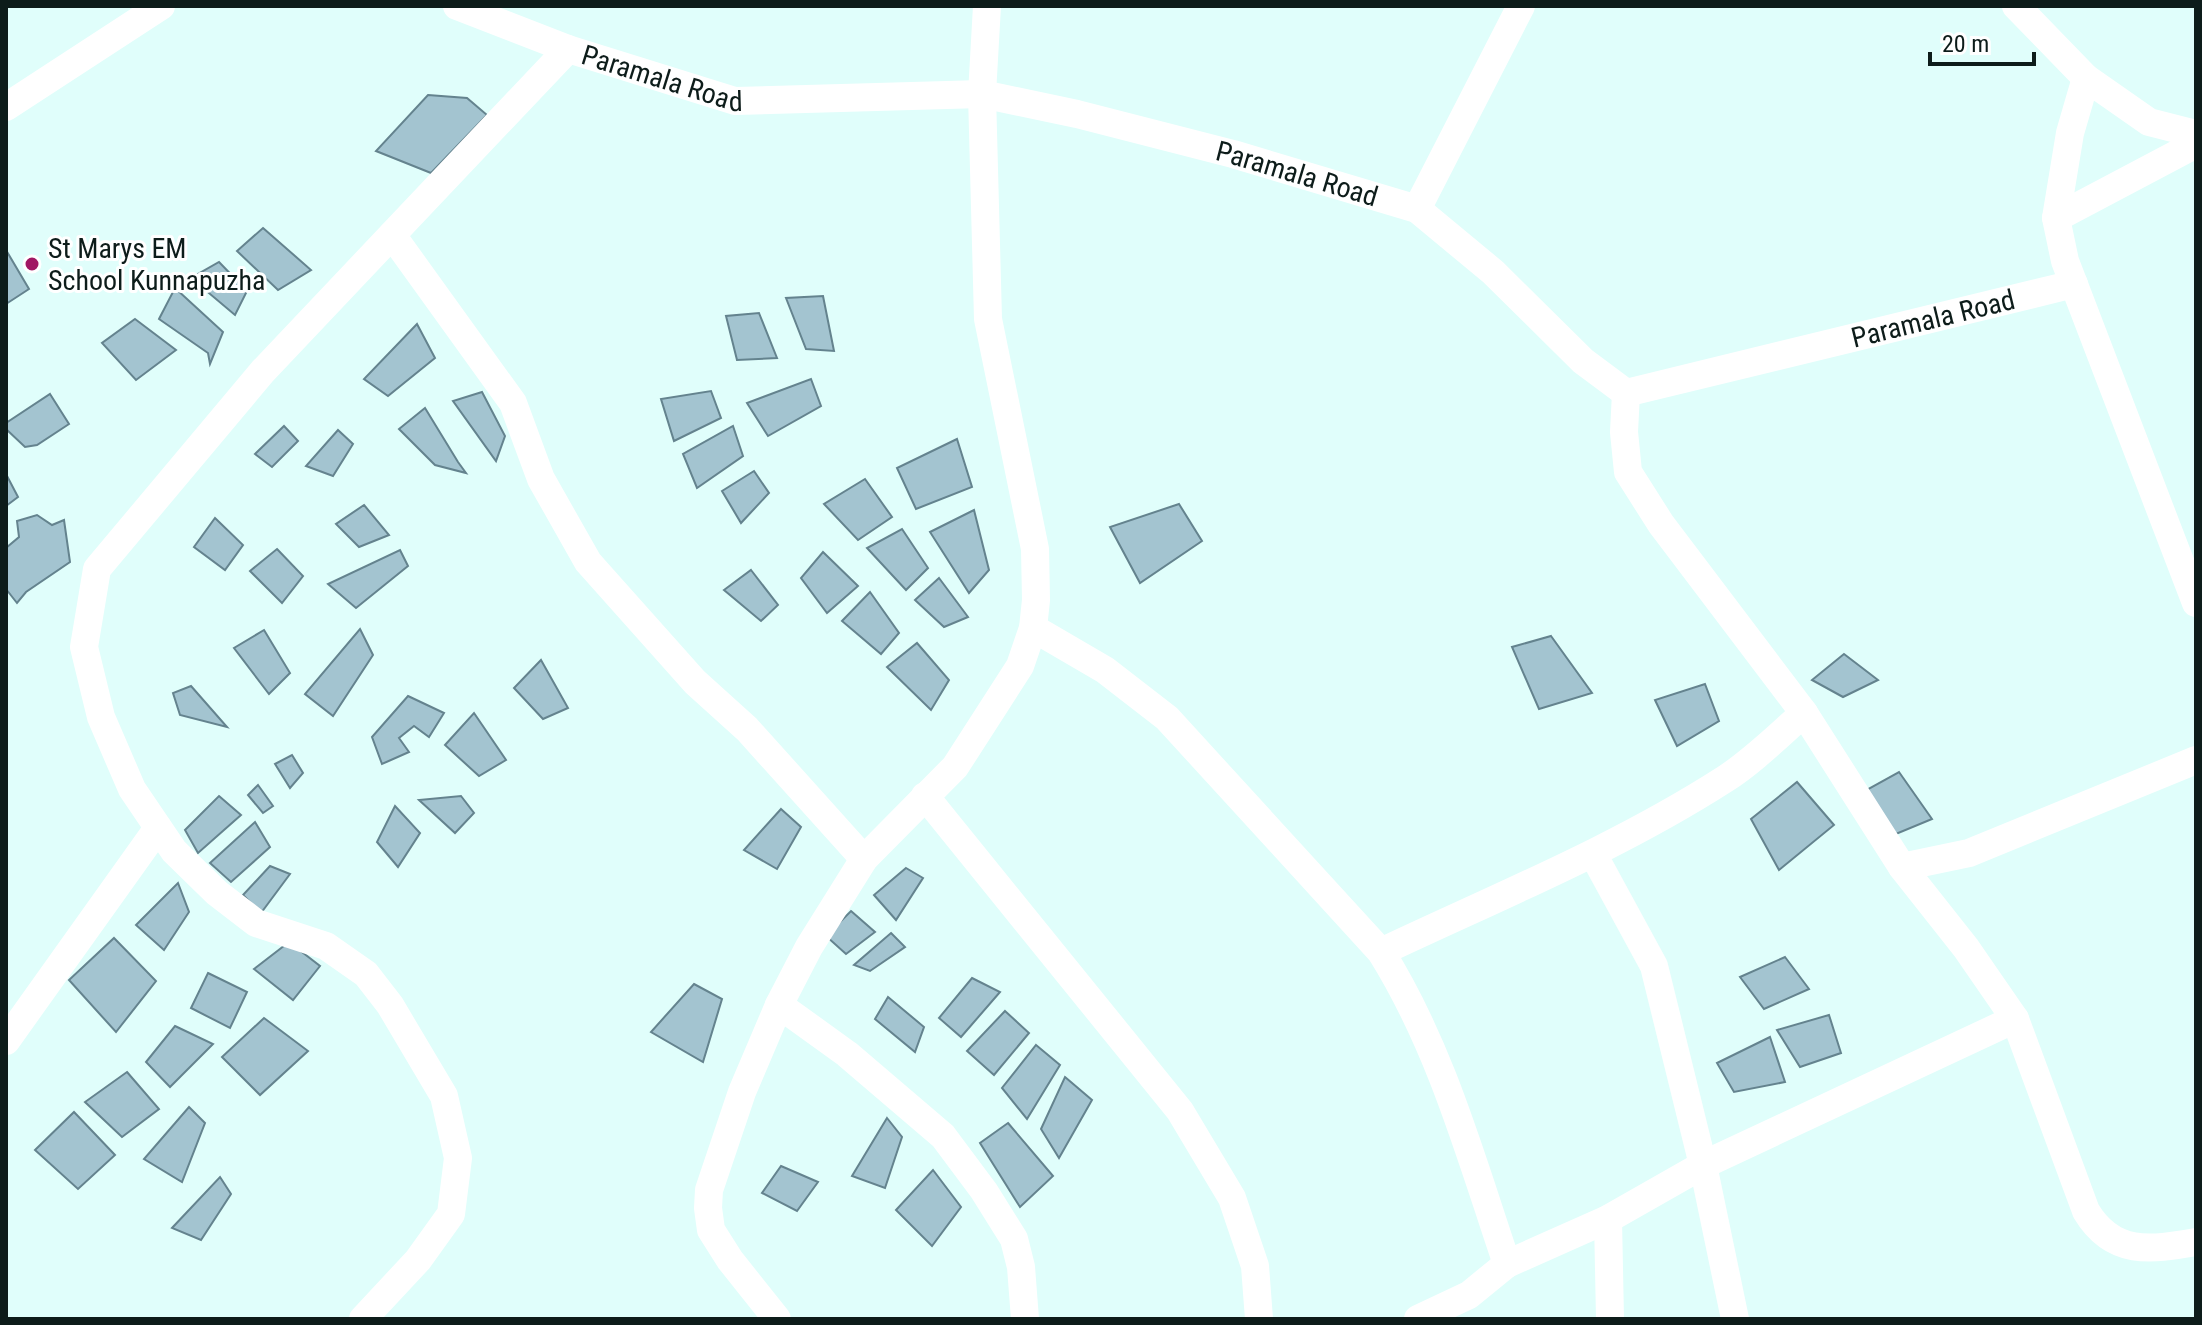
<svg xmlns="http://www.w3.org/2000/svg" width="2202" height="1325" font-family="'Roboto Condensed',sans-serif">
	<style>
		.building { fill: #a3c4d0; stroke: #64838e; stroke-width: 2 }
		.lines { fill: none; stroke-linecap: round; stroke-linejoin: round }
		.minor { stroke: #fff; stroke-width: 28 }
		.poi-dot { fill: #a01763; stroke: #fff; stroke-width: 3 }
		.labels { text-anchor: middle; stroke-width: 6; stroke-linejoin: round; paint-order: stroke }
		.street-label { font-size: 28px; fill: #0d1c1a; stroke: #fff }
		.poi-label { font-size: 28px; fill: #0d1c1a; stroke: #fff; text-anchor: start }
	</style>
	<rect width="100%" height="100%" fill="#e0fefb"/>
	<g class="building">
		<polygon points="428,95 467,98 487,115 431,173 376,151"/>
		<polygon points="263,228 311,270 278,290 237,251"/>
		<polygon points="6,250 29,289 6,304"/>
		<polygon points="219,262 247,291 235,315 191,278"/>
		<polygon points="175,288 223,332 210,364 208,353 159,319"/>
		<polygon points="823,296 834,351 806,349 786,298"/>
		<polygon points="759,313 777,358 737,360 726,316"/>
		<polygon points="135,319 176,350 136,380 102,343"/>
		<polygon points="417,324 435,358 388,396 364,379"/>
		<polygon points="811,379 821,406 768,436 747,403"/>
		<polygon points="711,391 721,418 674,441 661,399"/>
		<polygon points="482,392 505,436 496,461 453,401"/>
		<polygon points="50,394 69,424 37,445 25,447 6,429 6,423"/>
		<polygon points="425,408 458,462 466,473 435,465 399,429"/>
		<polygon points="284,426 298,441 272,467 255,454"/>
		<polygon points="733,426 743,456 697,488 683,454"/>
		<polygon points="338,430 353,444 333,476 306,466"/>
		<polygon points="957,439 972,487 916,509 897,468"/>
		<polygon points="754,471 769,493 741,523 722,491"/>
		<polygon points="6,474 18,497 6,506"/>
		<polygon points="865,479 892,517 858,540 824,504"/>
		<polygon points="1179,504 1202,541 1140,583 1110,527"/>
		<polygon points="364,505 389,535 359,547 336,524"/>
		<polygon points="974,510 989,570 969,593 930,532"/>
		<polygon points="37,515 52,525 64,520 70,562 26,592 17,603 6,589 6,548 19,537 17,521"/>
		<polygon points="215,518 243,545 225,570 194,547"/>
		<polygon points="902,529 928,568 906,590 867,548"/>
		<polygon points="277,549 303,576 282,603 250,571"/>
		<polygon points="400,550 408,566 356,608 328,584"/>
		<polygon points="823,552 858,586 827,613 801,578"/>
		<polygon points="751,570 778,605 761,621 724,590"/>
		<polygon points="939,578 968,617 944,627 915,600"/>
		<polygon points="870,592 899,633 881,654 842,621"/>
		<polygon points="360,629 373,655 333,716 305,694"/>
		<polygon points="264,630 290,673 269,694 234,648"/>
		<polygon points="1551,636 1592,693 1539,709 1512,647"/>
		<polygon points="917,643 949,680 931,710 887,667"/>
		<polygon points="1844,654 1878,680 1843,697 1812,680"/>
		<polygon points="541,660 568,708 543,719 514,688"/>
		<polygon points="1705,684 1719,721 1677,746 1655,700"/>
		<polygon points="191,686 227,727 180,715 173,693"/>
		<polygon points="408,696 444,713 429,737 414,726 399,738 409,752 382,764 372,737"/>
		<polygon points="474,713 506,760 479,776 445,745"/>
		<polygon points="292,755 303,773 290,788 275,764"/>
		<polygon points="1899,772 1932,819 1891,836 1861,793"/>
		<polygon points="1797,782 1834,825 1779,870 1751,819"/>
		<polygon points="258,785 273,806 263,813 248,795"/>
		<polygon points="219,796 241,815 198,853 185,830"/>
		<polygon points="461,796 474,813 455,833 419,800"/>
		<polygon points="395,806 420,833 398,867 377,842"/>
		<polygon points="781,809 801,827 777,869 744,850"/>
		<polygon points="255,822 270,847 231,882 210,863"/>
		<polygon points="270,866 290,874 261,913 243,895"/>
		<polygon points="906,868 923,878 896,920 874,895"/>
		<polygon points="178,883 189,912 164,950 136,925"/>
		<polygon points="851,911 875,932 846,954 826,936"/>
		<polygon points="891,933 905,947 870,971 854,965"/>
		<polygon points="114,938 156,981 116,1032 69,980"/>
		<polygon points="289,942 320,966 293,1000 254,969"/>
		<polygon points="1785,957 1809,989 1764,1009 1740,977"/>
		<polygon points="208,973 247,992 230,1028 191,1008"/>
		<polygon points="972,978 1000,992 961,1037 939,1018"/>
		<polygon points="694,984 722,999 703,1062 651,1032"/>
		<polygon points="888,997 924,1027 915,1052 875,1019"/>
		<polygon points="1005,1011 1029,1033 994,1075 967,1051"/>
		<polygon points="1829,1015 1841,1053 1800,1067 1777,1030"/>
		<polygon points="264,1018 308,1051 260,1095 222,1057"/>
		<polygon points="175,1026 213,1044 170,1087 146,1062"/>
		<polygon points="1770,1037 1785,1082 1734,1092 1717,1063"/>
		<polygon points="1036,1045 1060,1065 1027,1119 1002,1088"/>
		<polygon points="127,1072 159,1109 122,1137 85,1102"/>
		<polygon points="1065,1077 1092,1100 1059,1158 1041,1129"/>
		<polygon points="189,1107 205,1123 182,1182 144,1159"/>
		<polygon points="74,1112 115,1155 78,1189 35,1150"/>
		<polygon points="887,1118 902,1137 885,1188 852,1176"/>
		<polygon points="1008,1123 1053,1176 1020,1207 980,1143"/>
		<polygon points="781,1166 818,1182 797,1211 762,1193"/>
		<polygon points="933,1170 961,1207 932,1246 896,1210"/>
		<polygon points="220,1177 231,1194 201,1240 172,1228"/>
	</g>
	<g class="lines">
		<g class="minor">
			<path id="s1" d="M457 6 568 49 735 101 982 94 1077 114 1233 154 1417 209 1493 272 1583 361 1626 393 2074 284"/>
			<polyline points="2016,6 2086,78 2149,122 2196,134"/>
			<polyline points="2086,78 2070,133 2056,218 2065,261 2196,603"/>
			<polyline points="6,107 161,6"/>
			<polyline points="1417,209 1521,6"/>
			<polyline points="2056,218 2196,144"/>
			<polyline points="392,235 513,403 541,479 588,562 695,682 747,729 864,859"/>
			<path d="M1626 393 1624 432 1628 472 1661 524 1804 713 1902 867 1966 948 2015 1019 2086 1211C2113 1256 2150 1250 2196 1242"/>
			<path d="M1033 628 1105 670 1167 718 1381 952C1441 1048 1471 1158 1507 1264"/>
			<polyline points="925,796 1180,1111 1232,1198 1255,1266 1259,1319"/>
			<polyline points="1593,854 1654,966 1703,1165 1735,1319"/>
			<polyline points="1902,867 1969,853 2196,760"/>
			<path d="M1381 952C1497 897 1616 849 1725 779 1753 761 1779 735 1804 713"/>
			<polyline points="779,1005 847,1054 943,1136 984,1191 1014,1239 1021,1267 1025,1319"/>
			<polyline points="6,1041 158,828"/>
			<polyline points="1608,1219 1610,1319"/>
			<polyline points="363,1319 418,1260 451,1214 458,1158 444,1096 390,1005 366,974 326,946 256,923 217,893 174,851 132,789 101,717 84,647 97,569 263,371 568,49"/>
			<polyline points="777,1319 730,1260 711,1230 708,1208 709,1190 742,1092 779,1005 809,947 864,859 955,767 1020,666 1033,628 1036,600 1035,549 988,319 982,94 987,6"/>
			<polyline points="1418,1319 1469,1295 1507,1264 1608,1219 1703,1165 2015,1019"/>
		</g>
	</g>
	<circle class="poi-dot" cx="32" cy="264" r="8"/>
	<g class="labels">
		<g class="street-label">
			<text dy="10" stroke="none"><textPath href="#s1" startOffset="218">Paramala Road</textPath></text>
			<text dy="10" stroke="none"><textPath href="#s1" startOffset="866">Paramala Road</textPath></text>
			<text dy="10" stroke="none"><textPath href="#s1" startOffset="1586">Paramala Road</textPath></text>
		</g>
		<g class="poi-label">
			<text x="48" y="258">St Marys EM<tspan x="48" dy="32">School Kunnapuzha</tspan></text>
		</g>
	</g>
	<rect width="2202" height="1325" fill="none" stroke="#0d1c1a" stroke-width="16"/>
	<path d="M1930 52v12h104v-12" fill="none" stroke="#0d1c1a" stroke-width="4"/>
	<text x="1942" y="52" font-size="24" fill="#0d1c1a" stroke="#ffffff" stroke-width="6" paint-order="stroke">20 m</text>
</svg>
